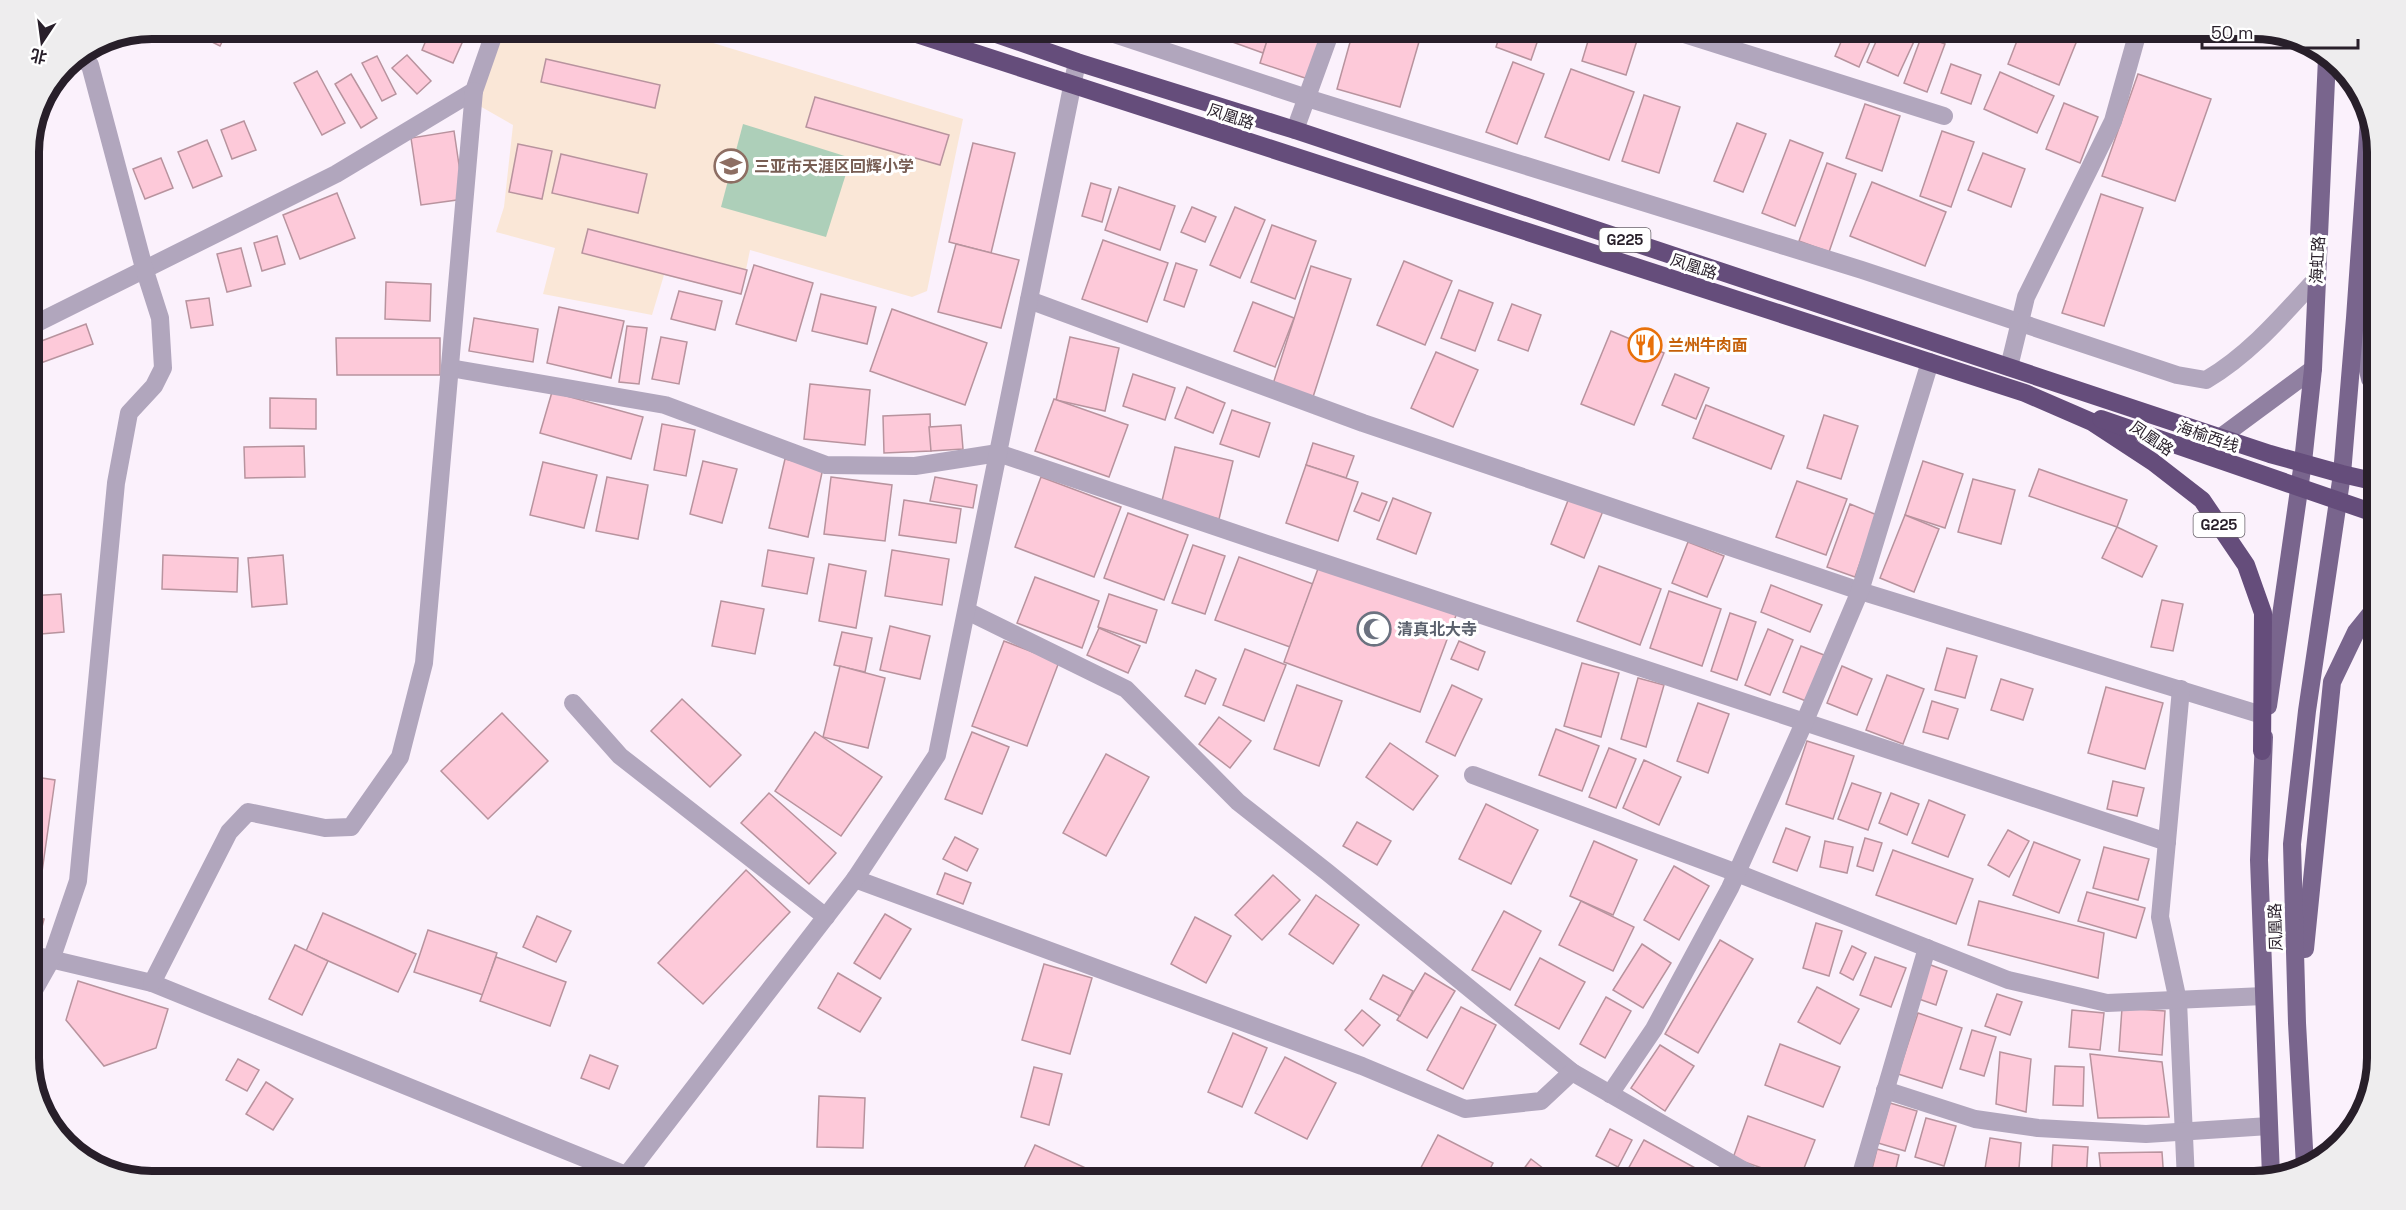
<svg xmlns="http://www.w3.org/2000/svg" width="2406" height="1210" font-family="'Space Grotesk','Noto Sans SC',sans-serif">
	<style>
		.education { fill: #fae7d7 }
		.green { fill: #adcfb9 }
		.building { fill: #fdc9d9; stroke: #b8939e; stroke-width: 1.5 }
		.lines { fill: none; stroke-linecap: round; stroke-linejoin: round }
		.street { stroke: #b1a6bd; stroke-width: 18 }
		.secondary { stroke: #9080a1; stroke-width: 18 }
		.primary { stroke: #79658d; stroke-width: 18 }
		.highway { stroke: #654d7b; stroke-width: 18 }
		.labels { text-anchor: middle; stroke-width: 6; stroke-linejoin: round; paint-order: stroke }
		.shield { fill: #fff; stroke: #68626a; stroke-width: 1.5 }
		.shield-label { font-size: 15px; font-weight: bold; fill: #281f2a }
		.street-label { font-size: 16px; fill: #281f2a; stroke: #fff }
		.education-label { font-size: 16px; font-weight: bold; fill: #785e54; stroke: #fff; text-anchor: start }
		.food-label { font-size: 16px; font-weight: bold; fill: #c56008; stroke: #fff; text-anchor: start }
		.worship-label { font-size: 16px; font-weight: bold; fill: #5b616d; stroke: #fff; text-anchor: start }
		.rim { fill: none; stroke: #281f2a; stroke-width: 8 }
	</style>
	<rect width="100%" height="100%" fill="#fbf1fc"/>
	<polygon class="education" points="664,28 963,119 927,291 912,297 750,250 741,294 664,275 652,315 543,294 555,248 496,232 504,207 513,125 478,105 503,29"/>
	<polygon class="green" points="743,124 851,158 826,237 721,207"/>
	<g class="building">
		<polygon points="184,28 229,28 220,46"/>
		<polygon points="431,28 453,28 466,34 453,63 422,50"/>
		<polygon points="1185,28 1216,28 1214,35"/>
		<polygon points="1231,28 1272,28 1263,53 1227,40"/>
		<polygon points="1271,28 1325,28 1308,79 1260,63"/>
		<polygon points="1354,28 1399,28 1421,35 1400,107 1337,89"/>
		<polygon points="1460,28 1490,28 1486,38"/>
		<polygon points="1502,28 1542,28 1531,60 1496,47"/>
		<polygon points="1592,28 1641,28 1626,75 1582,61"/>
		<polygon points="1847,28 1876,28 1859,67 1835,56"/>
		<polygon points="1882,28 1898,28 1916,37 1898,76 1867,62"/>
		<polygon points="2022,28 2082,28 2059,85 2008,64"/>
		<polygon points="1922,35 1945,44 1927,92 1904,83"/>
		<polygon points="407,55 431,81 417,94 392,68"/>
		<polygon points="377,56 396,94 382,101 362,63"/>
		<polygon points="546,59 660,85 655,108 541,82"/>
		<polygon points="1513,62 1544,74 1517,144 1486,132"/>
		<polygon points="1951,64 1981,75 1971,104 1941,93"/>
		<polygon points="1571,69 1634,92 1609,160 1545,137"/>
		<polygon points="317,71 345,123 322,135 294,83"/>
		<polygon points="2000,72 2054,96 2037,133 1984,109"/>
		<polygon points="351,74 377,118 361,128 335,84"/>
		<polygon points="2138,74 2211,99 2175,201 2102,176"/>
		<polygon points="1644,95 1680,107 1659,173 1622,161"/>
		<polygon points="815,97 949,135 940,165 806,127"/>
		<polygon points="2064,103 2098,117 2080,163 2046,149"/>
		<polygon points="1865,104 1900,116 1882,171 1846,158"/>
		<polygon points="244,121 256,150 232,159 221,130"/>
		<polygon points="1737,123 1766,134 1743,192 1714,181"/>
		<polygon points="454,131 464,199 421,205 411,138"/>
		<polygon points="1942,131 1974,142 1951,207 1920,196"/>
		<polygon points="207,140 222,176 193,188 178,152"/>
		<polygon points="1790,140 1823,153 1795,226 1762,213"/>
		<polygon points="973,143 1015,153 991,253 949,242"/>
		<polygon points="518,144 552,151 542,199 509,192"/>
		<polygon points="1983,153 2025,169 2011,207 1968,190"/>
		<polygon points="561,154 647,174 638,213 552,193"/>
		<polygon points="161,158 173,188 145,199 133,169"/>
		<polygon points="1827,163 1856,174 1829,252 1799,241"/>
		<polygon points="1872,182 1946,212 1925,266 1850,236"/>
		<polygon points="1091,183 1111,189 1102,222 1082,216"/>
		<polygon points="1119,187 1175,206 1160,250 1105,230"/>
		<polygon points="337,193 355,238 300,259 283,215"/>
		<polygon points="2101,194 2143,208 2104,326 2062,313"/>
		<polygon points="1192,207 1216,217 1205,242 1181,232"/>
		<polygon points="1235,207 1265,220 1240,278 1210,265"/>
		<polygon points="1272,225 1316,241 1295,299 1251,282"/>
		<polygon points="588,229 747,270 741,294 582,253"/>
		<polygon points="277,236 285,264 262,271 254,243"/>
		<polygon points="1103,240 1168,263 1147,322 1082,299"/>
		<polygon points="956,244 1019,260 1001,328 938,312"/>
		<polygon points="241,248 251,286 227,292 217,254"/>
		<polygon points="1404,261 1452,281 1425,345 1377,325"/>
		<polygon points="1176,263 1197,270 1184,307 1164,300"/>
		<polygon points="754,265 813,283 796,341 736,324"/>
		<polygon points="1311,266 1351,279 1313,397 1273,384"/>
		<polygon points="386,282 431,284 430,321 385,319"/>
		<polygon points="1459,290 1493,303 1475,351 1441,338"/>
		<polygon points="679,291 722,301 715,330 671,319"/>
		<polygon points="821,294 876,307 867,344 812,331"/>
		<polygon points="209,298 213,325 191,328 186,301"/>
		<polygon points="1253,302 1294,318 1275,367 1234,351"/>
		<polygon points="1512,304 1541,315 1528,351 1498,340"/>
		<polygon points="559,307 624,321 611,378 547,363"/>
		<polygon points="892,309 987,343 965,405 870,371"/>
		<polygon points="474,318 538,329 533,362 469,351"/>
		<polygon points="86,324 93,344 38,364 31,345"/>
		<polygon points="627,326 647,328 639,384 619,382"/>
		<polygon points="1611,331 1664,353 1634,425 1581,404"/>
		<polygon points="661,337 687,342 679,384 652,379"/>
		<polygon points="1070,337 1119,348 1105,411 1056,400"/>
		<polygon points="336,338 440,338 440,375 337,375"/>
		<polygon points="1436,352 1478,370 1453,427 1411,408"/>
		<polygon points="1133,374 1175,388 1165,420 1123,406"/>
		<polygon points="1675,374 1709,388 1696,419 1662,405"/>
		<polygon points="810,384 870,390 865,445 804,439"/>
		<polygon points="1187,387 1225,403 1213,433 1175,418"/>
		<polygon points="552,392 643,417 631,459 540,433"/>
		<polygon points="270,398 316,399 316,429 270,428"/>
		<polygon points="1054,399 1128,425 1109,477 1035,451"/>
		<polygon points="1706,405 1784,436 1771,469 1693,438"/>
		<polygon points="1232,410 1270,423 1259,457 1220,444"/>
		<polygon points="930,414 931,451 884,453 883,416"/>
		<polygon points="1824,415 1858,426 1841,479 1807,468"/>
		<polygon points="662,424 695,430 686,476 654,470"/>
		<polygon points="961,425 963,449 931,451 929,427"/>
		<polygon points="1313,443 1354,456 1346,478 1306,465"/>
		<polygon points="304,446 305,477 245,478 244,447"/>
		<polygon points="1175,447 1233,461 1219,519 1161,505"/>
		<polygon points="785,459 823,468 808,537 769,528"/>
		<polygon points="703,461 737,469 722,523 690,514"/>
		<polygon points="1923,461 1963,474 1945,528 1905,515"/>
		<polygon points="543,462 597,475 584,528 530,515"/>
		<polygon points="1306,465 1358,482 1338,541 1286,523"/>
		<polygon points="2039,469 2127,500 2117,527 2029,496"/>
		<polygon points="607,477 648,485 638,539 596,531"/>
		<polygon points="831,477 892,485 885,541 824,534"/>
		<polygon points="935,477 977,485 973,508 930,501"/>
		<polygon points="1041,477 1121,507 1094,577 1015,547"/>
		<polygon points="1973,479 2015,490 2001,544 1958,532"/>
		<polygon points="1797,481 1847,499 1826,555 1776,537"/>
		<polygon points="1362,493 1387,502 1379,521 1354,511"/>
		<polygon points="1393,498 1431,513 1416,554 1377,539"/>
		<polygon points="1569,498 1603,511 1584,558 1551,544"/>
		<polygon points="904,500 961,509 956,543 899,535"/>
		<polygon points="1850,504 1877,515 1855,577 1827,567"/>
		<polygon points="1128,513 1188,535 1164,600 1104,578"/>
		<polygon points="1905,515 1939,529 1914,592 1880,578"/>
		<polygon points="2117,527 2157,546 2142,577 2102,558"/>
		<polygon points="1688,542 1724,556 1707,597 1672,583"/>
		<polygon points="1193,545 1225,556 1205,614 1172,603"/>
		<polygon points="768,550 814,558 807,594 762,586"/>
		<polygon points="892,550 949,559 942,605 885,596"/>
		<polygon points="163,555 238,558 237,592 162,589"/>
		<polygon points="283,555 287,604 252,607 248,558"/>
		<polygon points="1239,557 1313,584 1290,647 1215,620"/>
		<polygon points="829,564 866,571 856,628 819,621"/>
		<polygon points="1319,566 1458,610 1420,712 1284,662"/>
		<polygon points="1599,566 1661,589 1640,645 1577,621"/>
		<polygon points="1035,577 1099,601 1082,648 1017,623"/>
		<polygon points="1771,585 1822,605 1810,632 1761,612"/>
		<polygon points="1669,591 1721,609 1702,666 1650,648"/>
		<polygon points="61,594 64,632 29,635 29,596"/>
		<polygon points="1109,594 1157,610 1146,643 1098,627"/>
		<polygon points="2162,600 2183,604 2173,651 2151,647"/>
		<polygon points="721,601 764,609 755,654 712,646"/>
		<polygon points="1730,613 1756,622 1737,680 1711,671"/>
		<polygon points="890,626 930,636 920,679 880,670"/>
		<polygon points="1099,628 1140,646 1128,673 1087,655"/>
		<polygon points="1768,629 1793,640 1770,695 1745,685"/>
		<polygon points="842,632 872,638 865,672 834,665"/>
		<polygon points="1004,641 1059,662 1027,746 972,726"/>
		<polygon points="1459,641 1485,652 1478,670 1451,659"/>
		<polygon points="1801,646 1824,655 1806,701 1783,692"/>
		<polygon points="1947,648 1977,656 1965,698 1935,690"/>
		<polygon points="1245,649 1286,665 1264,721 1223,705"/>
		<polygon points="1582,663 1619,673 1601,737 1564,726"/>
		<polygon points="840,666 885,678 868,748 823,737"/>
		<polygon points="1842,666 1872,679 1857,715 1827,703"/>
		<polygon points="1196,670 1216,679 1205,704 1185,696"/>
		<polygon points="1887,675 1924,689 1903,744 1866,730"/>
		<polygon points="1638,678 1664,685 1646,747 1621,739"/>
		<polygon points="2001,679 2033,689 2023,720 1991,710"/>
		<polygon points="1297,685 1342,701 1319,766 1274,749"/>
		<polygon points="1452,685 1482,699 1455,756 1426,742"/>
		<polygon points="2106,687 2163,703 2145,769 2088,753"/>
		<polygon points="682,699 741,755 710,787 651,731"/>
		<polygon points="1932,701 1958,709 1948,739 1923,732"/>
		<polygon points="1698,703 1729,714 1708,773 1677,761"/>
		<polygon points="502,713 548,761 488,819 441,771"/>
		<polygon points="1219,717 1251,741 1230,768 1199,744"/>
		<polygon points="1556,729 1599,746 1582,791 1539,775"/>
		<polygon points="815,732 882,777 841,836 775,791"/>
		<polygon points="972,732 1009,747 982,814 945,799"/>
		<polygon points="1807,741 1854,756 1833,819 1786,804"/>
		<polygon points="1390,743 1438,776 1413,810 1366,777"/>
		<polygon points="1609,748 1636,759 1616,808 1589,797"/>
		<polygon points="1106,754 1149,777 1106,856 1063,833"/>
		<polygon points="1644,760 1681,777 1659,825 1623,808"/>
		<polygon points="29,776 55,780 42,872 29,870"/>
		<polygon points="2113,781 2144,788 2137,816 2107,809"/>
		<polygon points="1852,783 1881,793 1868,830 1838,819"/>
		<polygon points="769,793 836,853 809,884 741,823"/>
		<polygon points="1891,793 1919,804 1907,835 1879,823"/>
		<polygon points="1929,800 1965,815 1948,857 1912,843"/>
		<polygon points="1486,804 1538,830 1511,884 1459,859"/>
		<polygon points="1357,822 1391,841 1377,865 1343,846"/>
		<polygon points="1786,828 1810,837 1797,871 1773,862"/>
		<polygon points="2008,830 2029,841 2009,877 1988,865"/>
		<polygon points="955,837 978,849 967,871 943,859"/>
		<polygon points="1865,838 1882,843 1873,871 1857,866"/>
		<polygon points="1594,841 1637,860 1613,915 1570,896"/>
		<polygon points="1825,841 1853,847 1847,873 1820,867"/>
		<polygon points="2034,842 2080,860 2059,913 2013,895"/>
		<polygon points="2104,847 2149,859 2138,900 2093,888"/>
		<polygon points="1893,850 1973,879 1956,924 1876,895"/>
		<polygon points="1674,866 1709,886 1679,940 1644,920"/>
		<polygon points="746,870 790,912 703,1004 658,963"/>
		<polygon points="945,873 971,883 963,904 937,894"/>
		<polygon points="1273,875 1300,900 1262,940 1235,915"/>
		<polygon points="2087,892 2145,908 2136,938 2078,921"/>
		<polygon points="1316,895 1359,925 1333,964 1289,934"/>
		<polygon points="1581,901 1634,927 1613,971 1559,945"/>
		<polygon points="1979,901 2104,933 2098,978 1968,945"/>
		<polygon points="1504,911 1541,931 1510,990 1472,970"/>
		<polygon points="323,913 416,954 398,992 306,951"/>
		<polygon points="885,914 911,929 880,979 854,963"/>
		<polygon points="29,915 44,919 40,935 29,932"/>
		<polygon points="537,916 571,931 556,962 523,947"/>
		<polygon points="1195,917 1231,936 1206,983 1171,964"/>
		<polygon points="1816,923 1842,931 1829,976 1803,968"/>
		<polygon points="428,930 497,953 483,995 414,972"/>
		<polygon points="1720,940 1753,959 1698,1053 1665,1034"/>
		<polygon points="1642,944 1671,963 1643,1008 1613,990"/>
		<polygon points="295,945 328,961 302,1015 269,999"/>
		<polygon points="1852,946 1866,953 1853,980 1840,973"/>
		<polygon points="496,957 566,982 550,1026 480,1001"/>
		<polygon points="1875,957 1906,968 1891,1007 1860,995"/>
		<polygon points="1540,958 1585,982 1559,1029 1515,1005"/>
		<polygon points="1044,964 1092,978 1070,1054 1022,1040"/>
		<polygon points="1928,964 1947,971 1936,1005 1916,998"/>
		<polygon points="838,973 881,998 860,1032 818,1008"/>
		<polygon points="1425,973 1455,991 1427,1038 1397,1020"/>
		<polygon points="1383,975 1413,991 1400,1016 1370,999"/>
		<polygon points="78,981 168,1009 156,1048 104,1066 66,1020"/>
		<polygon points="1817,987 1859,1009 1840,1044 1798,1022"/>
		<polygon points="1997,994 2022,1002 2010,1035 1985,1026"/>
		<polygon points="1606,997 1631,1011 1605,1058 1580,1044"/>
		<polygon points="1461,1007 1496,1025 1463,1089 1427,1070"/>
		<polygon points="2122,1008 2165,1011 2162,1055 2119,1051"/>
		<polygon points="1362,1010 1380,1025 1363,1046 1345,1030"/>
		<polygon points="2072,1010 2104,1013 2100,1050 2069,1047"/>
		<polygon points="1918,1013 1962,1028 1942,1088 1898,1074"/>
		<polygon points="1972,1030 1996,1037 1984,1076 1960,1069"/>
		<polygon points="1233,1033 1267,1048 1242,1107 1208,1092"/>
		<polygon points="1780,1044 1840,1067 1823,1107 1765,1085"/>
		<polygon points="1660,1045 1694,1066 1665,1111 1631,1088"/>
		<polygon points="2000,1052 2031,1059 2026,1112 1996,1104"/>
		<polygon points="2090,1054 2162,1062 2169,1117 2098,1118"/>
		<polygon points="590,1055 618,1066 609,1089 581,1078"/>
		<polygon points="1285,1057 1336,1083 1307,1139 1255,1113"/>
		<polygon points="238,1059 259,1070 247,1091 226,1080"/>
		<polygon points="2055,1066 2084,1067 2083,1106 2053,1105"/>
		<polygon points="1034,1067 1062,1074 1049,1125 1021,1117"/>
		<polygon points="266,1082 293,1099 273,1130 246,1114"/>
		<polygon points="819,1096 865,1098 863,1148 817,1147"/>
		<polygon points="1890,1103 1917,1111 1905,1151 1878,1143"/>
		<polygon points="1748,1116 1815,1140 1799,1181 1733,1158"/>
		<polygon points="1926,1118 1956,1126 1944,1166 1915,1157"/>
		<polygon points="1610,1129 1632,1140 1618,1167 1596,1156"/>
		<polygon points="1438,1135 1493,1163 1484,1181 1414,1181"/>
		<polygon points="1990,1138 2021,1143 2018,1181 1983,1181"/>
		<polygon points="1644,1140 1710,1176 1707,1181 1647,1181 1627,1171"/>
		<polygon points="1035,1145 1099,1174 1095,1181 1018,1181"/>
		<polygon points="2053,1145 2088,1147 2086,1181 2051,1181"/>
		<polygon points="1877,1149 1899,1155 1893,1181 1869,1181"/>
		<polygon points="2162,1152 2164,1181 2102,1181 2099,1153"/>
		<polygon points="1531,1159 1552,1175 1547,1181 1515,1181"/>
		<polygon points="143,1168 156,1181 134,1177"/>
		<polygon points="1910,1168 1963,1181 1906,1181"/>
	</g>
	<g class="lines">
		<g class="street">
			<path d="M1096 28 1307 98 1862 270 2177 375 2206 380C2250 354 2282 316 2316 279"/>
			<polyline points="1665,28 1944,116"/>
			<polyline points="1295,130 1332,28"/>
			<polyline points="1029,300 1363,423 1860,591 2262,715"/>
			<polyline points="29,327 336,174 474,91 496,28"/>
			<polyline points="2009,367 2026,297 2113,121 2139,28"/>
			<polyline points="450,368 665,405 826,465 915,466 998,453 1279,548 2167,842"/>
			<polyline points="967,611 1126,689 1238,802 1327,872 1572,1072 1762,1181"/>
			<polyline points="2181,689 2160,917 2178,1001 2186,1181"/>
			<polyline points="573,703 620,756 826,917"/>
			<polyline points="1473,775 1737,873 2008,980 2107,1003 2264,996"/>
			<polyline points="855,879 1362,1066 1465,1109 1541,1101 1572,1072"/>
			<polyline points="29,954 152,983 626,1175"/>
			<polyline points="152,983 229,832 248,812 325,828 351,827 400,757 424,663 474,91"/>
			<polyline points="29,999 51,960 78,881 116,483 129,413 154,386 163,368 160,318 144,268 90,65 78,56"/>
			<polyline points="1885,1090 1975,1119 2038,1128 2146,1134 2269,1126"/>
			<polyline points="1610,1094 1654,1029 1730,888 1804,723 1860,591 1930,362"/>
			<polyline points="622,1181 855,879 937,755 1077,62"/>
			<polyline points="1859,1181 1927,948"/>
		</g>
		<g class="secondary">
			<polyline points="2357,324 2370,379 2377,390"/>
			<polyline points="2221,437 2313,369"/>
		</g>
		<g class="primary">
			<polyline points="2268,706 2303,462 2313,369 2327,58"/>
			<polyline points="2264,737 2259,860 2271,1176"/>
			<polyline points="2305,949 2332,682 2356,632 2377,606"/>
			<polyline points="2305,1166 2297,1023 2292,844 2307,711 2342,474 2355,318 2369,119"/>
		</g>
		<g class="highway">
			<polyline points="898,28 2025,393 2092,422 2153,462 2202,500 2246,565 2263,613 2262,751"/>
			<polyline points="979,28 1077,62 1295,130 2270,454 2342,474 2377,482"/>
			<polyline points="2101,419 2377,514"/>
		</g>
	</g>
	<defs>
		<g id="school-ring" transform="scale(1.725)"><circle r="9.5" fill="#fff" stroke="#8d6e63" stroke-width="1.5"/><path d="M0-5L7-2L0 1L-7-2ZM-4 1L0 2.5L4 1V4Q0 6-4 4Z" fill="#8d6e63"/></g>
		<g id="restaurant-ring" transform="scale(1.725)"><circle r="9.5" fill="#fff" stroke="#e8710a" stroke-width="1.5"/><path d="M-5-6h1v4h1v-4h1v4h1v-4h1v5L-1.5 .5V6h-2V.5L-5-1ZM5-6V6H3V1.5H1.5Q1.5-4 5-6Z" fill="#e8710a"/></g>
		<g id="mosque-ring" transform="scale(1.725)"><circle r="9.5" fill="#fff" stroke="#6b7280" stroke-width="1.5"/><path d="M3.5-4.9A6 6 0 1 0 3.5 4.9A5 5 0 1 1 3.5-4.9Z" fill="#6b7280"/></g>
	</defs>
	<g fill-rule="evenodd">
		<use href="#school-ring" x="731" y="166"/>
		<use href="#restaurant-ring" x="1645" y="345"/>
		<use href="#mosque-ring" x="1374" y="629"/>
	</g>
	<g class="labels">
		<g class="shield">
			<rect x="1599.5" y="228" width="51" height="24" rx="4.5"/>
			<rect x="2193.5" y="513" width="51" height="24" rx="4.5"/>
		</g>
		<g class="shield-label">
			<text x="1625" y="245">G225</text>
			<text x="2219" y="530">G225</text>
		</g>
		<g class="street-label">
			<text transform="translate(1231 116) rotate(18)" y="6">凤凰路</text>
			<text transform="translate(2317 260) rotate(-87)" y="6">海虹路</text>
			<text transform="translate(1694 266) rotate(18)" y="6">凤凰路</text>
			<text transform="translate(2208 436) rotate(19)" y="6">海榆西线</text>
			<text transform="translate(2152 438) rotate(34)" y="6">凤凰路</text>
			<text transform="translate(2275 927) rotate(-92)" y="6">凤凰路</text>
		</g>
		<g class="education-label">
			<text x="754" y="172">三亚市天涯区回辉小学</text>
		</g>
		<g class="food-label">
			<text x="1668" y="351">兰州牛肉面</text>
		</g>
		<g class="worship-label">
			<text x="1397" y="635">清真北大寺</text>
		</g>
	</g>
	<path d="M0 0H2406V1210H0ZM152 39H2254A113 113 0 0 1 2367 152V1058A113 113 0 0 1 2254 1171H152A113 113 0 0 1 39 1058V152A113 113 0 0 1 152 39Z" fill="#eeedee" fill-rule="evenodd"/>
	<path class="rim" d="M152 39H2254A113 113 0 0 1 2367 152V1058A113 113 0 0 1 2254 1171H152A113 113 0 0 1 39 1058V152A113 113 0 0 1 152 39Z"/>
	<g transform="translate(42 42) rotate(193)" stroke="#ffffff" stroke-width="4.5" paint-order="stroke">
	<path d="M0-4.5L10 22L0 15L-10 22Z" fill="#281f2a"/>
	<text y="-9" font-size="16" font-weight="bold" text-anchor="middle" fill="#281f2a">北</text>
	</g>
	<path d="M2202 39v9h156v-9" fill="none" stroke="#281f2a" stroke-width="3"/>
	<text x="2211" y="39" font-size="18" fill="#281f2a" stroke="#ffffff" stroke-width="4.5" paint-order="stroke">50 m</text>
</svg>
